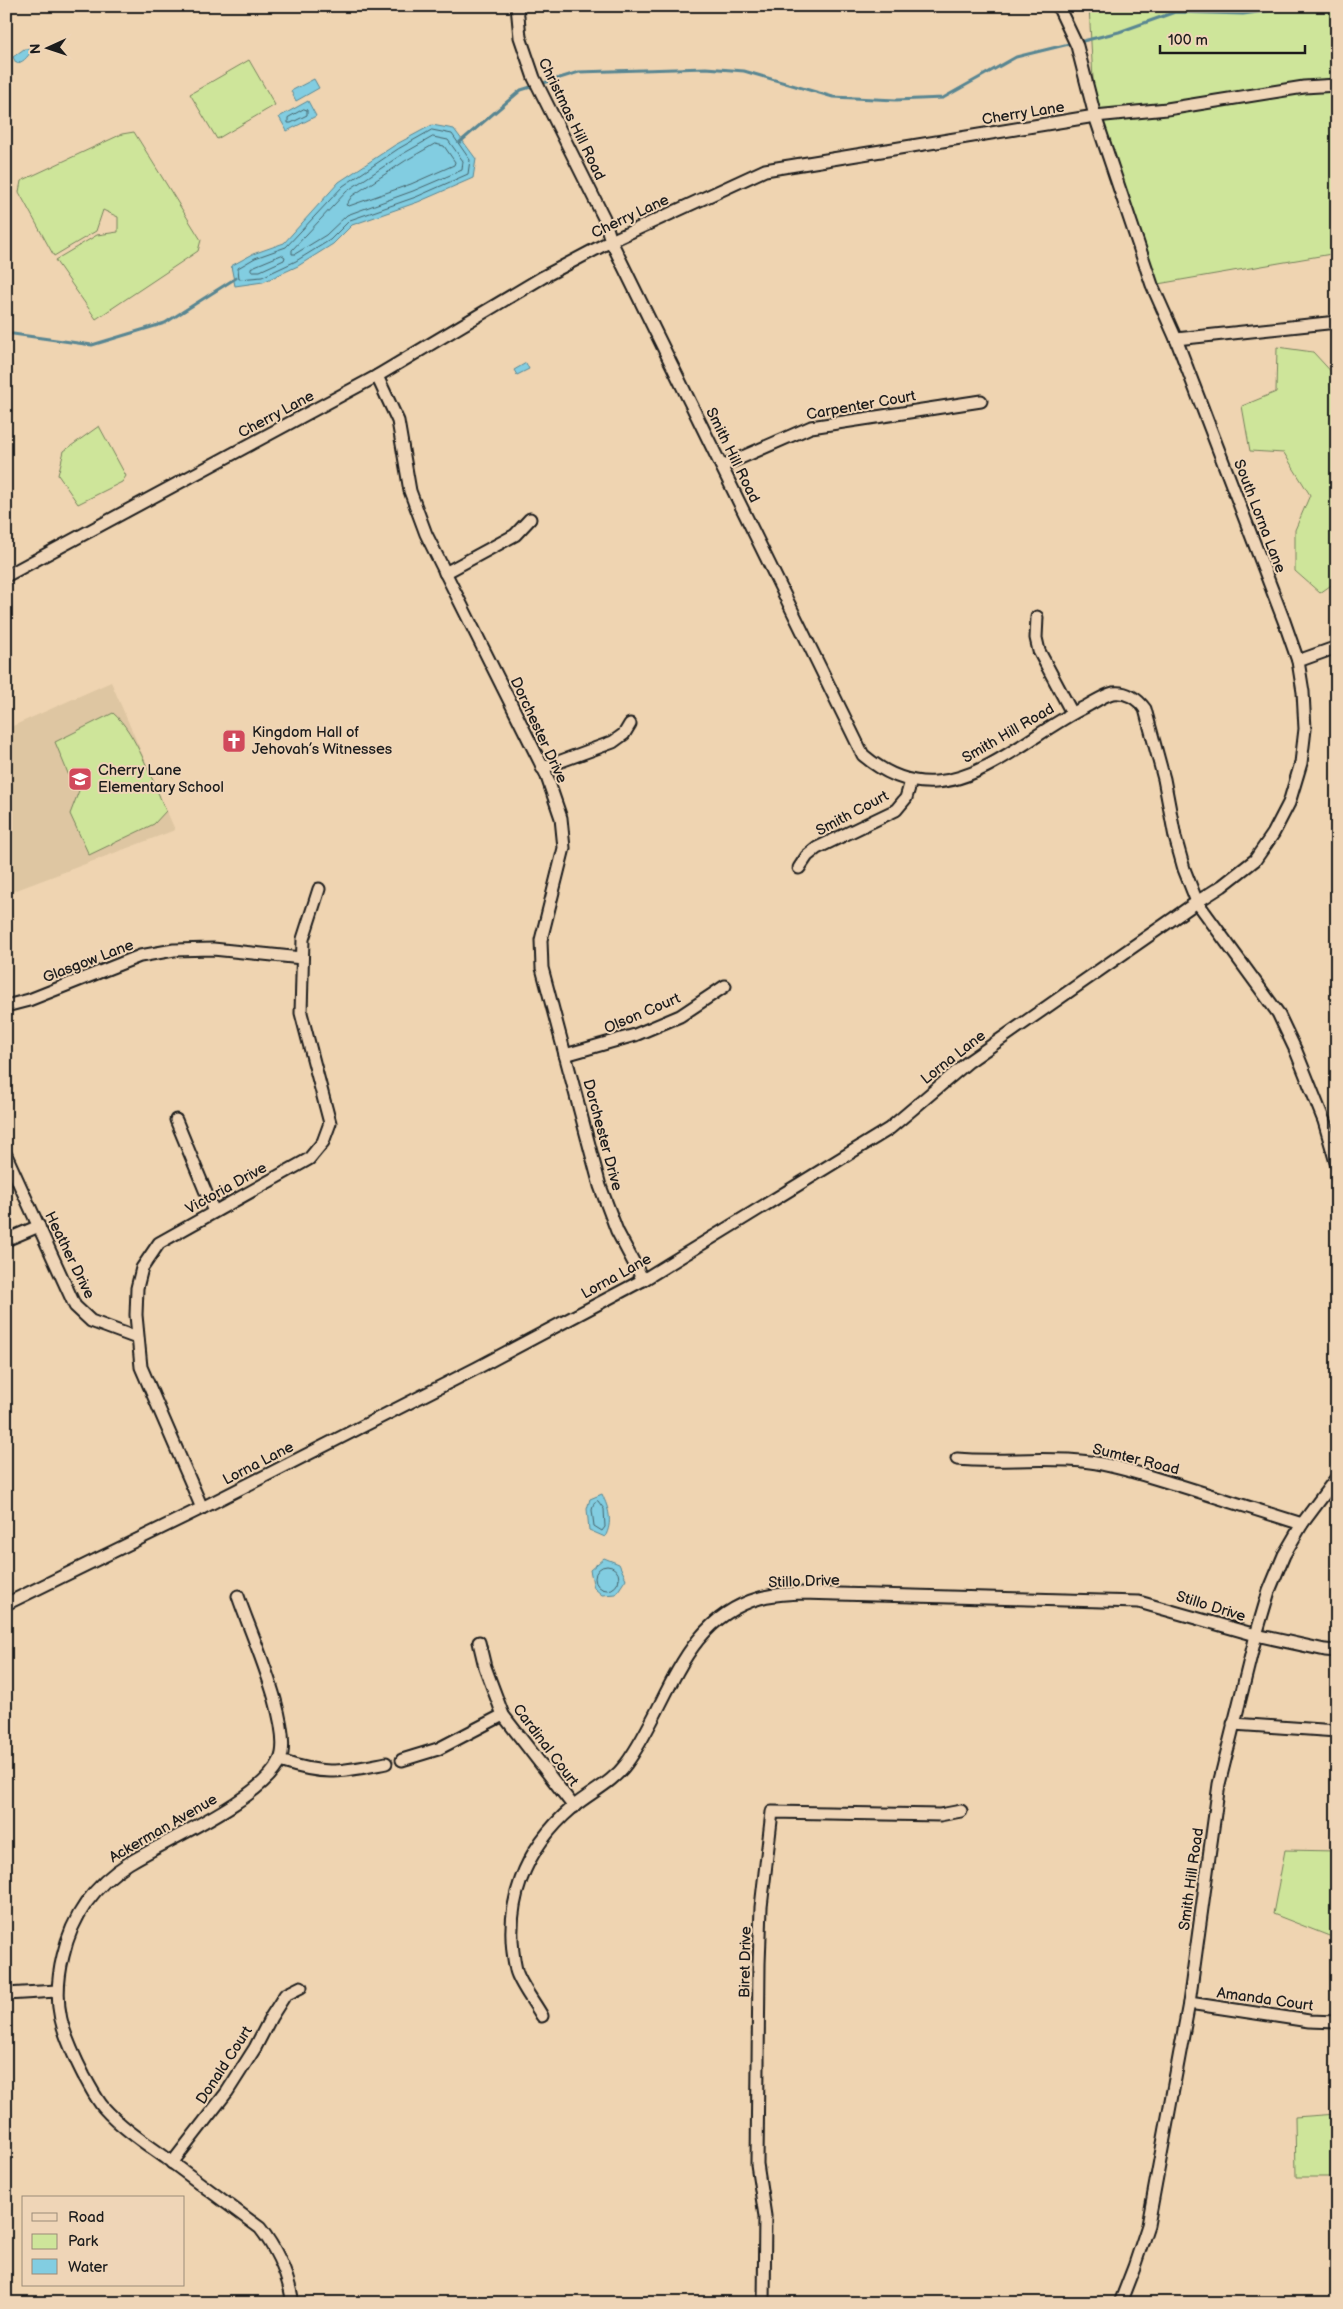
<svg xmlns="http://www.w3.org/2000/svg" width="1343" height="2309" font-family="'Balsamiq Sans',sans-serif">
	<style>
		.built { fill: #dec6a2 }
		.green { fill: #cee59a; stroke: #75805b }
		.water { fill: #82cde1; stroke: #598692 }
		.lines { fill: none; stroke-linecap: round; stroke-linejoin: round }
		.shore { stroke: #45636b; stroke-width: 1 }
		.stream { stroke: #598692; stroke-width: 3 }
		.minor-casing { stroke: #1c1c1c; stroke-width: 15 }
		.minor { stroke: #efd5b7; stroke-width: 11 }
		.labels { text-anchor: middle; stroke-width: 4; stroke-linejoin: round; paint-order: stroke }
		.street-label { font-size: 15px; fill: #1c1c1c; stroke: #efd5b7 }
		.poi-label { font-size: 15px; fill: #1c1c1c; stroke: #efd5b7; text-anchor: start }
	</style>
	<rect width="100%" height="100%" fill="#efd4b1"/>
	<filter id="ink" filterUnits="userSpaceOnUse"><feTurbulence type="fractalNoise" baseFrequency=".02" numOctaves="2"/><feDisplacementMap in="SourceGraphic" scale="10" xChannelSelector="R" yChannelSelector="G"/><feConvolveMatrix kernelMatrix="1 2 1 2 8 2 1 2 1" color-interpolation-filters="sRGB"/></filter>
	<g filter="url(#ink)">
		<polygon class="built" points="111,682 175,830 6,894 6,729"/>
		<g class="green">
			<polygon points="1089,6 1337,6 1337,253 1152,285 1095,116"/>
			<polygon points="249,60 275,105 217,139 190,94"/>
			<polygon points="134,132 201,240 198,251 96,319 55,260 97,235 118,232 118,217 103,210 96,231 54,256 19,192 21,181 122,134"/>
			<polygon points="1277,347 1313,352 1337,378 1337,581 1320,593 1295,571 1295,530 1310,495 1284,453 1250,451 1242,406 1276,392"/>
			<polygon points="99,426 126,476 122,482 78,504 58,475 64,451"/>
			<path d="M113 713C136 732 153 783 166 811L154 824 89 855 70 814 80 788 72 783 55 742Z"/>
			<polygon points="1285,1850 1337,1851 1337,1939 1273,1914"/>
			<polygon points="1337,2114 1337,2177 1296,2177 1295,2117"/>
		</g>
		<g class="water">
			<path d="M24 49H29L31 52C27 57 23 63 16 63L13 57Z"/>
			<polygon points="314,79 319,88 296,101 291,91"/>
			<polygon points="308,101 316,116 287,131 279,117"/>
			<polygon points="432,125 454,129 476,159 473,178 418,202 352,225 333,244 298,266 263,282 235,286 231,266 253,254 284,243 339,182 395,145"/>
			<polygon points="526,363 529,369 517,375 514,370"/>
			<path d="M602 1494C609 1509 613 1522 605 1537L589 1530 587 1509 590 1499Z"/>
			<polygon points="604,1558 619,1564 626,1579 616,1594 602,1595 594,1588 590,1570"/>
		</g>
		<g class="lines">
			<g class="shore">
				<polygon points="304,109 307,110 307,115 291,123 288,123 288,118"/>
				<polygon points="432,130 452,134 470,160 468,174 416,197 350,220 330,240 296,261 262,277 239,279 238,268 255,258 286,247 343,186 398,149"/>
				<polygon points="433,137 448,140 463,161 462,170 413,191 347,215 326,235 295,254 292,254 292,250 347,191 401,155"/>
				<polygon points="435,144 444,146 455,162 454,165 411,184 349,206 346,205 352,196 405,161"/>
				<polygon points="282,255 285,257 284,260 260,271 251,271 251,268"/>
				<polygon points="598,1501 604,1509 605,1527 602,1531 594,1526 592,1510 594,1503"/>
				<circle cx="607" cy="1578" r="12"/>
			</g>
			<g class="stream">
				<polyline points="1079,42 1119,32 1175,12 1243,14 1305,6"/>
				<polyline points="460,142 521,90 579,72 706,68 744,71 833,97 896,100 943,98 1016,57 1073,43"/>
				<polyline points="6,333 92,345 165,323 236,278"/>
			</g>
			<g class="minor-casing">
				<g id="minor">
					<path d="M517 6 520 37 534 78 604 218 611 241 863 755C883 772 908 784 936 782 987 779 1039 729 1085 707 1093 703 1104 695 1113 693 1126 691 1138 699 1145 709L1164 779 1175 837 1184 869 1197 902 1278 1013 1296 1051 1324 1121 1337 1166"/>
					<polyline points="1176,339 1337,322"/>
					<polyline points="377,376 398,421 410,491 426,534 546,774 561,818 564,848 541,940 542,968 600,1186 617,1231 643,1280"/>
					<polyline points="722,466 811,427 981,401"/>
					<polyline points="445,573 515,535 530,519"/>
					<polyline points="6,576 377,376 543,277 611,241 765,170 1095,116 1167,109 1304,87 1337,85"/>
					<polyline points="1037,617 1036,638 1039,651 1072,713"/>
					<polyline points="1298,661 1337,647"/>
					<polyline points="542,768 613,742 624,734 630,724"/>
					<polyline points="799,868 807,856 817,848 896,810 906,798 911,781"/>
					<polyline points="6,1006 29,1000 140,956 174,950 213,949 302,958"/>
					<polyline points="565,1055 635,1035 680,1016 725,986"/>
					<polyline points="176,1120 214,1212"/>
					<polyline points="6,1155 75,1306 91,1321 137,1338"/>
					<polyline points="6,1240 39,1226"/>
					<path d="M957 1459C1001 1463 1045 1456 1090 1462 1120 1466 1149 1477 1178 1485 1219 1498 1260 1511 1302 1524"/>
					<polyline points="202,1508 141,1367 136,1315 137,1288 142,1268 159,1243 309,1159 323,1142 330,1123 301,1013 303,939 319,889"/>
					<path d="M238 1596C250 1632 294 1728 280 1760 263 1799 166 1840 129 1863 94 1885 72 1916 63 1956 51 2005 62 2033 84 2076 90 2086 96 2099 104 2108 122 2128 145 2143 166 2158 197 2181 229 2205 260 2228 278 2251 288 2274 293 2303"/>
					<polyline points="6,1604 202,1508 477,1368 643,1280 889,1129 968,1062 1197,902 1222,886 1255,860 1273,834 1289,803 1301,763 1305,729 1303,692 1298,661 1284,621 1176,339 1152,285 1095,116 1077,46 1058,6"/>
					<polyline points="479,1642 485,1667 503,1715 574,1807"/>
					<polyline points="1233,1724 1337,1731"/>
					<polyline points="402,1760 438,1749 503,1715"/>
					<path d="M280 1761C326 1776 339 1772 386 1763"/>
					<polyline points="6,1994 57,1991"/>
					<polyline points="1189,2003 1309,2021 1337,2022"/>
					<path d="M542 2016C535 2003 519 1983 516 1970 502 1905 524 1849 573 1807 591 1792 612 1783 626 1764 669 1706 681 1620 760 1598 773 1594 788 1594 801 1593L1139 1602 1256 1635 1325 1650 1337 1651"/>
					<polyline points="172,2163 227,2092 255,2048 271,2017 285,1995 301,1987"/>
					<polyline points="764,2303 765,2216 757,2164 759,1964 761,1907 772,1812 940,1815 961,1811"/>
					<polyline points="1120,2303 1134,2267 1148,2225 1189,2003 1219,1784 1256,1635 1269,1591 1284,1555 1302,1524 1337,1477"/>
				</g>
			</g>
			<use href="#minor" class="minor"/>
		</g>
	</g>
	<defs>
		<g id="church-square" transform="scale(1.25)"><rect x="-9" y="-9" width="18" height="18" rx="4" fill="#d1495b" stroke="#efd5b7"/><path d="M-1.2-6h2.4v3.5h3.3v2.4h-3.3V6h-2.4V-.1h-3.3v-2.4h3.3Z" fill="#fff"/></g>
		<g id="school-square" transform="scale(1.25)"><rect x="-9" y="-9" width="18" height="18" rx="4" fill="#d1495b" stroke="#efd5b7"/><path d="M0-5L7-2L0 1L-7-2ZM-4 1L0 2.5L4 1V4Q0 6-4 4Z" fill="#fff"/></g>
	</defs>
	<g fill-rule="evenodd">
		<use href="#church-square" x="234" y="741"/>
		<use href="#school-square" x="80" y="779"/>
	</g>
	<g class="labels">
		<g class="street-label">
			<text transform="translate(1023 113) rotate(-9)" y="5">Cherry Lane</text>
			<text transform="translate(572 119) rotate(64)" y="5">Christmas Hill Road</text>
			<text transform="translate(630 216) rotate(-25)" y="5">Cherry Lane</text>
			<text transform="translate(861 405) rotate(-10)" y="5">Carpenter Court</text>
			<text transform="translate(276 414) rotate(-28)" y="5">Cherry Lane</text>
			<text transform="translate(733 455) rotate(64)" y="5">Smith Hill Road</text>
			<text transform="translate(1260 516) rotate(69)" y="5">South Lorna Lane</text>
			<text transform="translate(539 730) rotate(65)" y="5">Dorchester Drive</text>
			<text transform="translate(1008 733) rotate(-30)" y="5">Smith Hill Road</text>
			<text transform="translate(852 813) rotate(-28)" y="5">Smith Court</text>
			<text transform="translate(88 961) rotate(-21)" y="5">Glasgow Lane</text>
			<text transform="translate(642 1013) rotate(-23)" y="5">Olson Court</text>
			<text transform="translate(953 1057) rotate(-38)" y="5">Lorna Lane</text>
			<text transform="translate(603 1135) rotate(75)" y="5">Dorchester Drive</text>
			<text transform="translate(226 1188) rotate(-29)" y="5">Victoria Drive</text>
			<text transform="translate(70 1255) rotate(64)" y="5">Heather Drive</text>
			<text transform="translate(616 1276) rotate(-29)" y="5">Lorna Lane</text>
			<text transform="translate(1136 1459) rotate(14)" y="5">Sumter Road</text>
			<text transform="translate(258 1463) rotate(-27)" y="5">Lorna Lane</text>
			<text transform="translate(804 1581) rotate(-2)" y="5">Stillo Drive</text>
			<text transform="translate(1211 1606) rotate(17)" y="5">Stillo Drive</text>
			<text transform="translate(546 1745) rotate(53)" y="5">Cardinal Court</text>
			<text transform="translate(163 1828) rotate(-30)" y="5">Ackerman Avenue</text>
			<text transform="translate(1191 1879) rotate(-82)" y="5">Smith Hill Road</text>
			<text transform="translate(745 1962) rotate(-89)" y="5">Biret Drive</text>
			<text transform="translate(1265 1999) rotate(8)" y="5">Amanda Court</text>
			<text transform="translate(224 2065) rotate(-57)" y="5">Donald Court</text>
		</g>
		<g class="poi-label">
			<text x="252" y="737">Kingdom Hall of<tspan x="252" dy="17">Jehovah’s Witnesses</tspan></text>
			<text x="98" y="775">Cherry Lane<tspan x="98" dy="17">Elementary School</tspan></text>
		</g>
	</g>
	<rect width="1343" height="2309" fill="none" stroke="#efd5b7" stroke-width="25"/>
	<rect x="12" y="12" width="1318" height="2284" fill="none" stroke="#1c1c1c" stroke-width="2" filter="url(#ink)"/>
	<rect x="22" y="2196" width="162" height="90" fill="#efd5b7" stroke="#9b8b79"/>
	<rect x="32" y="2213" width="25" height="8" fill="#efd5b7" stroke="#9b8b79"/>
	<text x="68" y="2222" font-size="15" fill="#1c1c1c">Road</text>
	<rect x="32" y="2234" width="25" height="15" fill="#cee59a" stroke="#9b8b79"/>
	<text x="68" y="2246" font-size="15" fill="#1c1c1c">Park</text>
	<rect x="32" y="2259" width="25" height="15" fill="#82cde1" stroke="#9b8b79"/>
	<text x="68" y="2272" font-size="15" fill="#1c1c1c">Water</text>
	<g transform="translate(48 48) rotate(267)" stroke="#efd5b7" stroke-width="4" paint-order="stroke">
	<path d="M0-4L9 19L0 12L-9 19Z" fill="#1c1c1c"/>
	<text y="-8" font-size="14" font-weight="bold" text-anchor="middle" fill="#1c1c1c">N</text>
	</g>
	<path d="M1160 45v8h145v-8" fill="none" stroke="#1c1c1c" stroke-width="2.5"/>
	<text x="1168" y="45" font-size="15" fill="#1c1c1c" stroke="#efd5b7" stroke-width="4" paint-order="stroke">100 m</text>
</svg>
